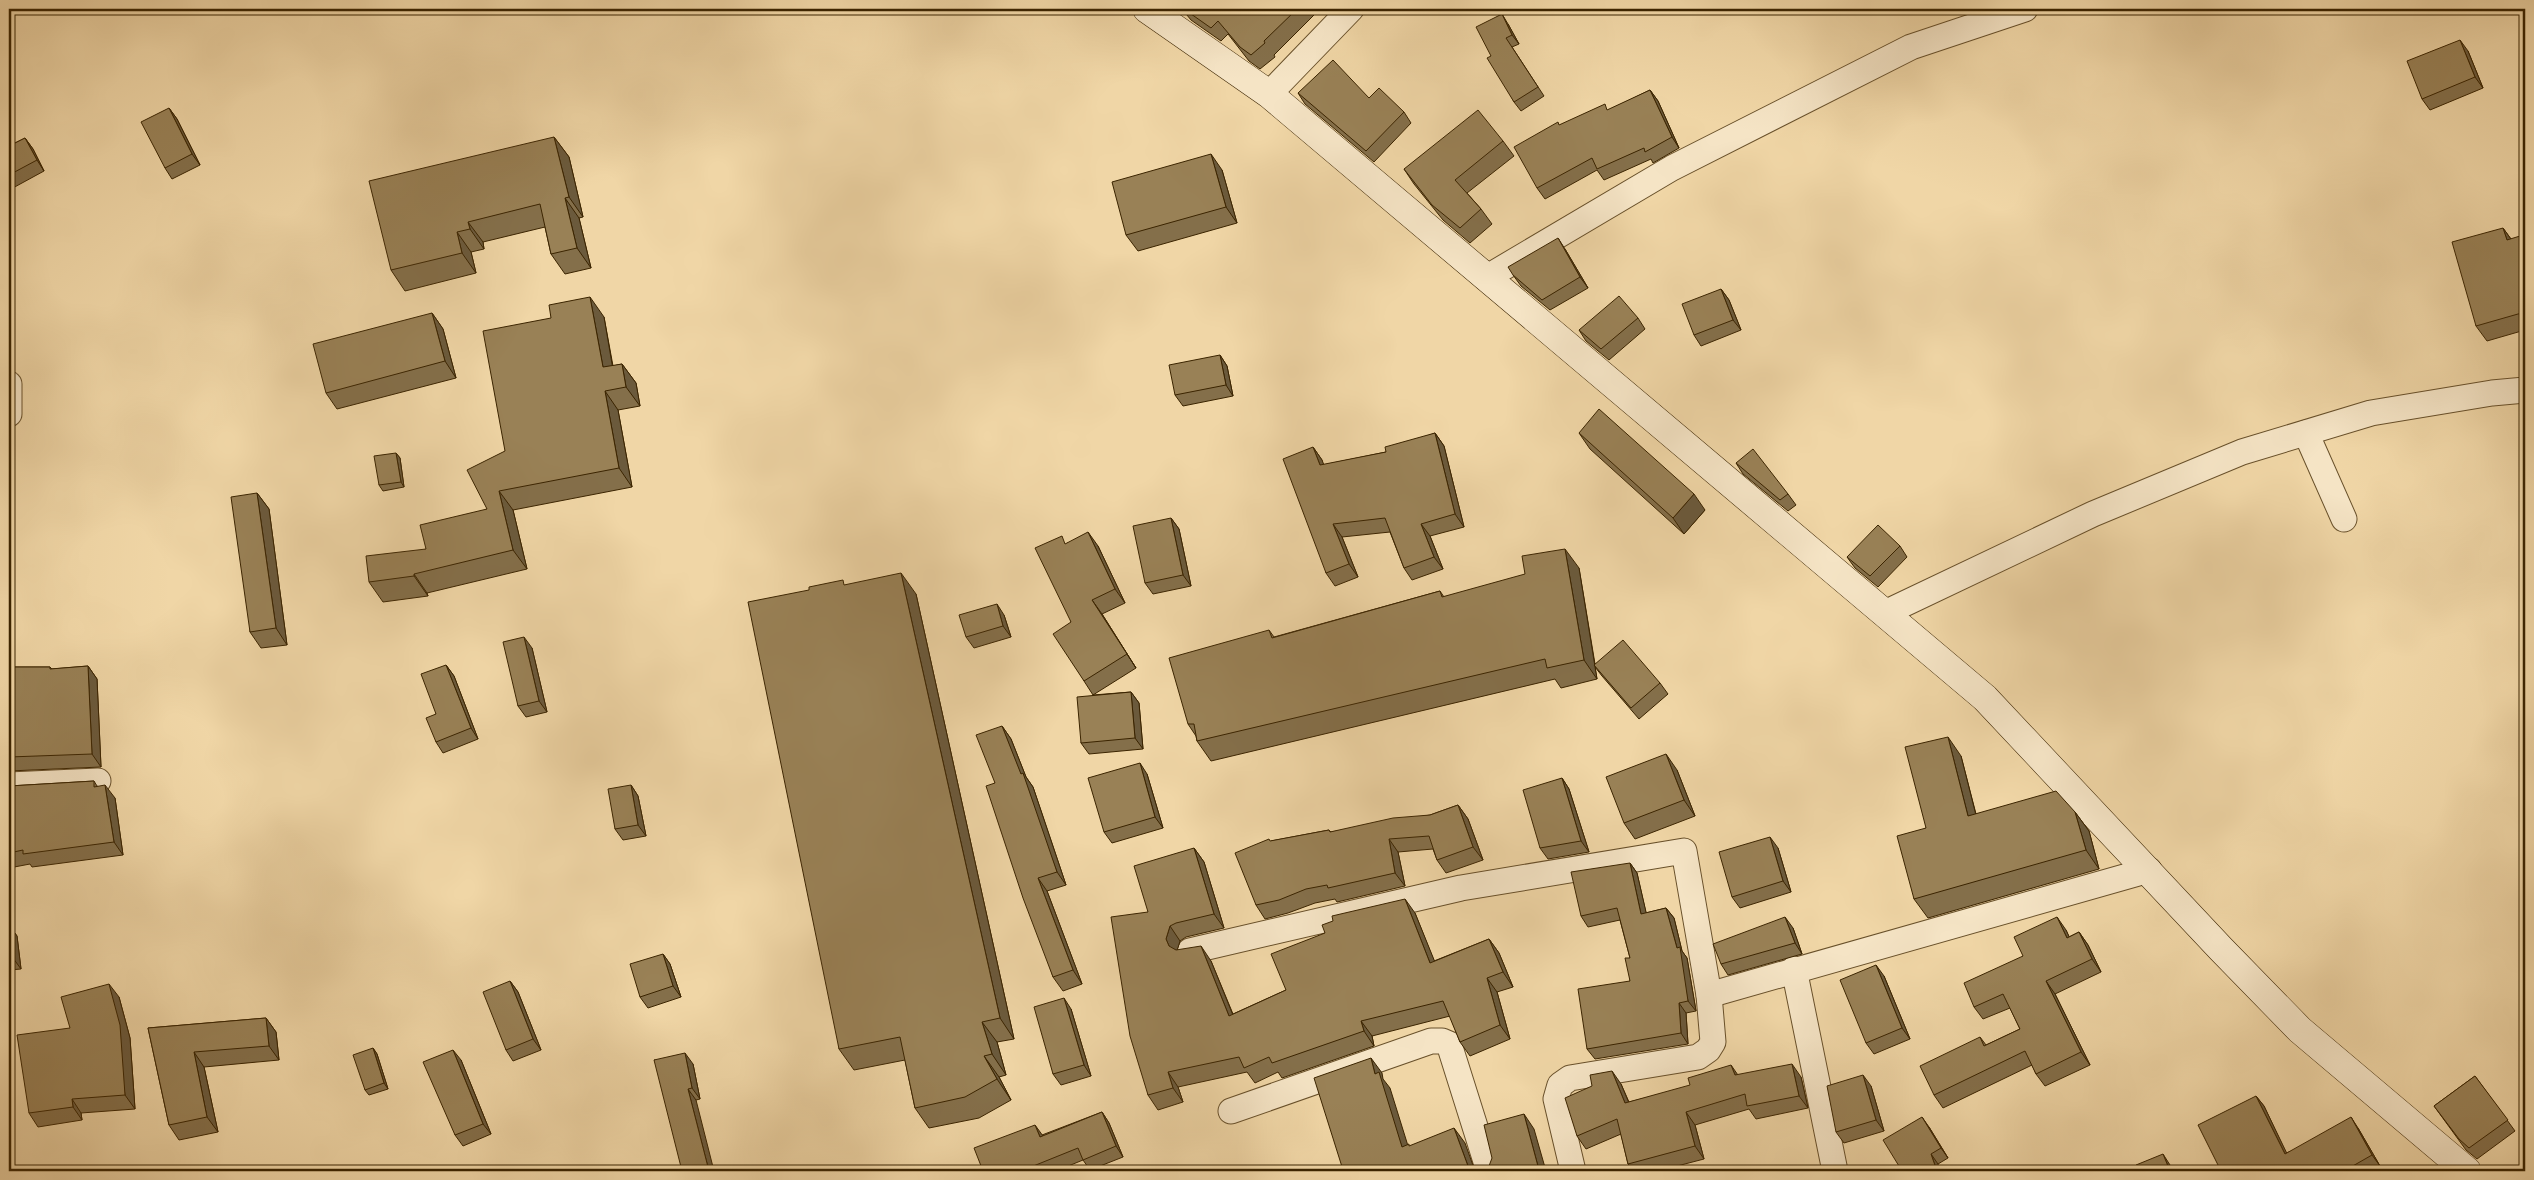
<svg xmlns="http://www.w3.org/2000/svg" width="2534" height="1180" font-family="'Libre Caslon Text',serif">
	<style>
		.lines { fill: none; stroke-linecap: round; stroke-linejoin: round }
		.street-casing { stroke: #68502a; stroke-width: 27 }
		.secondary-casing { stroke: #3b2400; stroke-width: 29 }
		.street { stroke: #f5e4c5; stroke-width: 25 }
		.secondary { stroke: #f5e4c5; stroke-width: 28 }
		.wall { fill: #846f4a; stroke: #3b2400 }
		.shaded-wall { fill: #6b5a3c; stroke: #3b2400 }
		.building { fill: #998156; stroke: #3b2400 }
	</style>
	<rect width="100%" height="100%" fill="#f0d6a6"/>
	<filter id="stains"><feTurbulence type="fractalNoise" baseFrequency=".004" numOctaves="4"/><feColorMatrix values="0 0 0 0 .2 0 0 0 0 .09 0 0 0 0 .02 0 0 0 .5 -.17"/></filter>
	<radialGradient id="worn" r=".72"><stop offset=".6" stop-color="#630" stop-opacity="0"/><stop offset="1" stop-color="#630" stop-opacity=".3"/></radialGradient>
	<g class="lines">
		<g class="street-casing">
			<g id="street">
				<polyline points="1269,94 1351,9"/>
				<polyline points="1486,278 1672,168 1911,47 2025,9"/>
				<polyline points="9,384 9,414"/>
				<polyline points="2306,433 2344,519"/>
				<polyline points="1885,613 2093,514 2242,452 2371,413 2492,393 2525,390"/>
				<polyline points="9,785 98,781"/>
				<polyline points="1190,951 1461,888 1684,851 1709,995 2149,870"/>
				<polyline points="1794,969 1835,1171"/>
				<polyline points="1231,1111 1431,1041 1442,1041 1449,1044 1489,1171"/>
				<polyline points="1573,1171 1556,1099 1560,1085 1570,1078 1698,1057 1708,1050 1713,1042 1709,995"/>
			</g>
		</g>
		<g class="secondary-casing">
			<polyline id="secondary" points="1147,9 1269,94 1985,698 2221,949 2300,1030 2467,1171"/>
		</g>
		<use href="#street" class="street"/>
		<use href="#secondary" class="secondary"/>
	</g>
	<g class="wall">
		<polygon points="1182,9 1320,9 1274,55 1275,57 1260,69 1249,61 1228,34 1221,41 1191,20"/>
		<polygon points="1508,24 1519,44 1512,47 1544,96 1521,111 1514,102 1491,56"/>
		<polygon points="2468,51 2483,88 2430,110 2422,99"/>
		<polygon points="1650,90 1658,101 1679,148 1653,163 1651,159 1604,180 1597,170 1545,199 1537,188 1560,125 1609,110"/>
		<polygon points="1298,93 1369,98 1404,112 1411,123 1374,162 1305,104"/>
		<polygon points="169,108 177,119 200,165 172,179 165,168"/>
		<polygon points="554,137 569,157 583,217 579,218 591,268 565,274 551,254 545,227 483,242 484,249 471,252 476,273 405,291 391,270"/>
		<polygon points="25,138 33,149 44,171 11,189 9,186 9,146"/>
		<polygon points="1503,141 1514,156 1467,193 1481,209 1492,224 1470,243 1443,220 1414,184 1404,169"/>
		<polygon points="1222,170 1237,223 1138,251 1126,235"/>
		<polygon points="2503,228 2511,239 2525,244 2525,330 2487,341 2476,326"/>
		<polygon points="1565,249 1588,288 1550,310 1521,286 1513,275"/>
		<polygon points="1721,289 1729,300 1741,330 1701,346 1694,335"/>
		<polygon points="432,313 443,329 456,378 337,409 326,393"/>
		<polygon points="604,317 613,366 622,364 636,383 640,406 618,410 632,487 513,510 527,569 427,593 428,596 383,602 369,582 426,549 487,509"/>
		<polygon points="1638,318 1645,329 1609,360 1586,341 1579,330"/>
		<polygon points="1220,355 1227,366 1233,396 1183,406 1175,395"/>
		<polygon points="1435,433 1444,446 1464,527 1430,536 1443,569 1412,580 1404,568 1390,532 1342,537 1358,577 1335,586 1326,573 1313,447 1322,460 1323,465 1386,452"/>
		<polygon points="1579,433 1705,510 1684,534 1590,449"/>
		<polygon points="396,453 400,458 404,487 383,491 379,485"/>
		<polygon points="1736,463 1788,494 1796,505 1788,511 1743,474"/>
		<polygon points="257,493 269,509 287,645 261,648 250,632"/>
		<polygon points="1171,518 1179,529 1191,586 1153,594 1145,583"/>
		<polygon points="1067,543 1098,546 1125,603 1102,614 1136,668 1093,695 1131,692 1139,703 1143,749 1089,754 1081,743 1093,695 1084,681 1071,622"/>
		<polygon points="1900,546 1907,557 1878,587 1855,568 1847,557"/>
		<polygon points="1579,568 1595,664 1660,683 1668,694 1639,719 1602,676 1595,667 1597,679 1561,688 1555,679 1211,761 1197,741 1196,736 1188,724 1269,630 1274,637 1440,591 1444,597"/>
		<polygon points="847,585 916,594 1014,1039 997,1042 1006,1075 999,1077 1011,1100 979,1118 929,1128 915,1108 905,1060 854,1070 839,1049"/>
		<polygon points="1004,615 1011,637 974,648 966,637"/>
		<polygon points="532,648 547,712 526,717 518,706"/>
		<polygon points="446,665 454,676 478,739 443,753 436,742 436,714"/>
		<polygon points="88,666 97,679 101,767 9,771 9,667 50,667 52,669"/>
		<polygon points="1002,726 1011,739 1026,777 1033,787 1066,885 1047,891 1082,984 1063,991 1053,977 995,783"/>
		<polygon points="1961,756 1976,814 2075,812 2089,831 2099,869 1928,918 1914,899 1926,828"/>
		<polygon points="1677,770 1695,816 1635,839 1624,823"/>
		<polygon points="1147,774 1163,828 1112,843 1104,832"/>
		<polygon points="1562,778 1569,789 1589,852 1548,859 1540,848"/>
		<polygon points="94,781 97,786 115,798 123,855 32,867 30,864 9,868 9,786"/>
		<polygon points="631,785 638,796 646,836 623,840 615,829"/>
		<polygon points="1458,805 1468,819 1483,860 1446,873 1437,860 1433,849 1398,852 1405,886 1337,902 1335,899 1315,903 1288,913 1265,919 1256,905 1271,841 1329,830 1331,832 1430,815"/>
		<polygon points="1194,848 1204,862 1224,928 1186,937 1180,941 1177,950 1211,961 1233,1014 1286,990 1415,913 1434,961 1489,939 1499,953 1513,987 1497,992 1510,1039 1470,1056 1460,1042 1450,1016 1372,1036 1374,1046 1282,1078 1278,1072 1255,1083 1247,1072 1178,1087 1183,1102 1158,1110 1148,1095 1148,912"/>
		<polygon points="1778,848 1791,892 1740,908 1732,897"/>
		<polygon points="1630,863 1637,873 1646,913 1666,908 1674,918 1682,951 1687,958 1696,1011 1686,1013 1688,1044 1595,1059 1587,1049 1630,981 1630,958 1620,920 1588,927 1581,916"/>
		<polygon points="9,925 17,936 21,969 9,970"/>
		<polygon points="1793,928 1802,954 1728,975 1721,964"/>
		<polygon points="2066,930 2069,937 2079,932 2088,945 2101,972 2055,994 2090,1065 2045,1086 2036,1074 2032,1065 1943,1108 1934,1095 1980,1037 1986,1045 2020,1029 2010,1008 1983,1019 1974,1007 2023,956"/>
		<polygon points="663,954 670,964 681,997 648,1008 640,997"/>
		<polygon points="1884,976 1910,1039 1874,1054 1866,1043"/>
		<polygon points="510,981 518,992 541,1050 513,1061 506,1050"/>
		<polygon points="119,997 130,1038 135,1109 81,1113 82,1120 38,1127 29,1113 70,1028"/>
		<polygon points="1071,1009 1091,1076 1061,1085 1053,1074"/>
		<polygon points="266,1018 276,1032 279,1060 204,1067 218,1132 179,1140 169,1125 148,1028"/>
		<polygon points="373,1048 377,1054 388,1089 369,1095 365,1090"/>
		<polygon points="461,1060 491,1134 463,1146 455,1135"/>
		<polygon points="654,1060 693,1064 700,1099 696,1100"/>
		<polygon points="1738,1075 1801,1077 1808,1108 1756,1119 1749,1109 1695,1125 1704,1159 1658,1171 1634,1171 1628,1164 1621,1134 1586,1149 1577,1136 1621,1084 1629,1102"/>
		<polygon points="2475,1076 2515,1131 2477,1159 2466,1150 2434,1106"/>
		<polygon points="1871,1086 1884,1131 1844,1143 1836,1132"/>
		<polygon points="2256,1096 2264,1106 2286,1153 2358,1128 2380,1166 2370,1171 2221,1171"/>
		<polygon points="1102,1112 1109,1123 1123,1157 1090,1170 1083,1160 1056,1171 983,1171 1042,1135"/>
		<polygon points="1929,1127 1948,1158 1938,1164 1902,1171"/>
	</g>
	<g class="shaded-wall">
		<polygon points="1502,14 1508,24 1519,44 1512,35"/>
		<polygon points="2460,40 2468,51 2483,88 2475,77"/>
		<polygon points="1650,90 1658,101 1679,148 1672,137"/>
		<polygon points="169,108 177,119 200,165 192,154"/>
		<polygon points="554,137 569,157 583,217 569,197"/>
		<polygon points="25,138 33,149 44,171 37,160"/>
		<polygon points="1211,154 1222,170 1237,223 1226,207"/>
		<polygon points="565,198 579,218 591,268 577,248"/>
		<polygon points="468,222 483,242 484,249 470,229"/>
		<polygon points="2503,228 2513,242 2507,240"/>
		<polygon points="457,232 471,252 476,273 462,253"/>
		<polygon points="2520,236 2525,244 2525,252 2524,250"/>
		<polygon points="1558,238 1565,249 1588,288 1580,277"/>
		<polygon points="1721,289 1729,300 1741,330 1733,320"/>
		<polygon points="590,297 604,317 616,387 603,367"/>
		<polygon points="432,313 443,329 456,378 445,361"/>
		<polygon points="1220,355 1227,366 1233,396 1226,385"/>
		<polygon points="622,364 636,383 640,406 626,387"/>
		<polygon points="605,391 618,410 632,487 619,468"/>
		<polygon points="1435,433 1444,446 1464,527 1455,514"/>
		<polygon points="1313,447 1322,460 1329,478 1320,465"/>
		<polygon points="396,453 400,458 404,487 401,482"/>
		<polygon points="499,491 513,510 527,569 513,550"/>
		<polygon points="257,493 269,509 287,645 276,628"/>
		<polygon points="1694,494 1705,510 1684,534 1673,518"/>
		<polygon points="1171,518 1179,529 1191,586 1183,575"/>
		<polygon points="1333,524 1342,537 1358,577 1349,564"/>
		<polygon points="1421,524 1430,536 1443,569 1434,557"/>
		<polygon points="1088,532 1098,546 1125,603 1115,589"/>
		<polygon points="1565,549 1579,568 1597,679 1584,660"/>
		<polygon points="901,573 916,594 1014,1039 1000,1018"/>
		<polygon points="414,574 427,593 428,596 414,576"/>
		<polygon points="1092,600 1102,614 1136,668 1127,654"/>
		<polygon points="997,604 1004,615 1011,637 1003,626"/>
		<polygon points="524,637 532,648 547,712 539,701"/>
		<polygon points="446,665 454,676 478,739 471,728"/>
		<polygon points="88,666 97,679 101,767 92,754"/>
		<polygon points="1131,692 1139,703 1143,749 1135,738"/>
		<polygon points="1002,726 1011,739 1026,777 1033,787 1066,885 1057,872"/>
		<polygon points="1948,737 1961,756 1981,835 1968,816"/>
		<polygon points="1666,754 1677,770 1695,816 1684,800"/>
		<polygon points="1140,763 1147,774 1163,828 1155,817"/>
		<polygon points="1562,778 1569,789 1589,852 1581,841"/>
		<polygon points="105,785 115,798 123,855 114,842"/>
		<polygon points="631,785 638,796 646,836 638,825"/>
		<polygon points="1458,805 1468,819 1483,860 1473,847"/>
		<polygon points="2075,812 2089,831 2099,869 2086,850"/>
		<polygon points="1770,837 1778,848 1791,892 1783,881"/>
		<polygon points="1389,839 1398,852 1405,886 1395,873"/>
		<polygon points="1194,848 1204,862 1224,928 1214,914"/>
		<polygon points="1630,863 1637,873 1649,925 1641,914"/>
		<polygon points="1038,878 1047,891 1082,984 1073,970"/>
		<polygon points="1405,899 1415,913 1441,977 1430,963"/>
		<polygon points="1666,908 1674,918 1682,951 1687,958 1696,1011 1688,1001 1677,948"/>
		<polygon points="1785,917 1793,928 1802,954 1795,943"/>
		<polygon points="2057,917 2066,930 2076,951 2067,938"/>
		<polygon points="9,925 17,936 21,969 13,958"/>
		<polygon points="1170,926 1180,941 1176,954 1169,946 1166,939"/>
		<polygon points="2079,932 2088,945 2101,972 2092,959"/>
		<polygon points="1489,939 1499,953 1513,987 1503,972"/>
		<polygon points="1201,946 1211,961 1239,1030 1229,1016"/>
		<polygon points="663,954 670,964 681,997 673,986"/>
		<polygon points="1876,965 1884,976 1910,1039 1902,1028"/>
		<polygon points="1487,978 1497,992 1510,1039 1500,1025"/>
		<polygon points="510,981 518,992 541,1050 533,1039"/>
		<polygon points="2046,981 2055,994 2090,1065 2081,1052"/>
		<polygon points="109,984 119,997 130,1038 135,1109 125,1095"/>
		<polygon points="1064,998 1071,1009 1091,1076 1084,1065"/>
		<polygon points="1679,1003 1686,1013 1688,1044 1681,1033"/>
		<polygon points="266,1018 276,1032 279,1060 269,1046"/>
		<polygon points="1361,1021 1372,1036 1374,1046 1364,1031"/>
		<polygon points="982,1022 997,1042 1006,1075 992,1054"/>
		<polygon points="373,1048 377,1054 388,1089 384,1083"/>
		<polygon points="453,1050 461,1060 491,1134 483,1124"/>
		<polygon points="194,1052 204,1067 218,1132 207,1117"/>
		<polygon points="685,1053 693,1064 700,1099 692,1088"/>
		<polygon points="984,1056 999,1077 1011,1100 997,1079"/>
		<polygon points="1371,1058 1382,1073 1383,1079 1390,1088 1413,1162 1402,1147 1375,1074"/>
		<polygon points="1792,1064 1801,1077 1808,1108 1799,1096"/>
		<polygon points="1731,1065 1740,1078 1735,1075"/>
		<polygon points="1612,1071 1621,1084 1634,1115 1625,1103"/>
		<polygon points="1168,1072 1178,1087 1183,1102 1173,1088"/>
		<polygon points="1863,1075 1871,1086 1884,1131 1876,1120"/>
		<polygon points="688,1089 696,1100 714,1171 709,1171"/>
		<polygon points="2256,1096 2264,1106 2292,1164 2285,1154"/>
		<polygon points="72,1099 81,1113 82,1120 73,1107"/>
		<polygon points="1102,1112 1109,1123 1123,1157 1116,1146"/>
		<polygon points="1686,1112 1695,1125 1704,1159 1695,1146"/>
		<polygon points="1524,1114 1534,1129 1546,1171 1540,1171 1539,1170"/>
		<polygon points="1922,1117 1929,1127 1948,1158 1941,1148"/>
		<polygon points="2351,1117 2358,1128 2380,1166 2372,1155"/>
		<polygon points="1035,1125 1043,1136 1040,1137"/>
		<polygon points="1454,1128 1465,1143 1475,1171 1468,1166"/>
		<polygon points="1931,1154 1938,1164 1940,1171 1937,1171"/>
		<polygon points="2163,1154 2170,1165 2173,1171 2170,1171"/>
	</g>
	<g class="building">
		<polygon points="1184,9 1297,9 1264,41 1265,43 1251,55 1240,47 1218,21 1211,28"/>
		<polygon points="1502,14 1512,35 1506,38 1538,87 1514,102 1487,58 1491,56 1476,27"/>
		<polygon points="2460,40 2475,77 2422,99 2407,61"/>
		<polygon points="1333,60 1369,98 1379,88 1404,112 1366,151 1298,93"/>
		<polygon points="1650,90 1672,137 1645,152 1644,148 1597,169 1592,158 1537,188 1514,147 1558,122 1559,125 1605,104 1607,110"/>
		<polygon points="169,108 192,154 165,168 141,122"/>
		<polygon points="1478,110 1503,141 1455,180 1481,209 1460,228 1432,205 1404,169"/>
		<polygon points="554,137 569,197 565,198 577,248 551,254 540,204 468,222 470,229 457,232 462,253 391,270 369,181"/>
		<polygon points="25,138 37,160 9,175 9,146"/>
		<polygon points="1211,154 1226,207 1126,235 1112,182"/>
		<polygon points="2503,228 2507,240 2520,236 2524,250 2525,250 2525,312 2476,326 2452,242"/>
		<polygon points="1558,238 1580,277 1542,300 1513,275 1508,267"/>
		<polygon points="1721,289 1733,320 1694,335 1682,304"/>
		<polygon points="1619,296 1638,318 1601,349 1579,330"/>
		<polygon points="590,297 603,367 622,364 626,387 605,391 619,468 499,491 513,550 414,574 414,576 369,582 366,556 426,549 420,525 487,509 467,470 505,451 483,331 551,318 549,305"/>
		<polygon points="432,313 445,361 326,393 313,344"/>
		<polygon points="1220,355 1226,385 1175,395 1169,365"/>
		<polygon points="1599,409 1694,494 1673,518 1579,433"/>
		<polygon points="1435,433 1455,514 1421,524 1434,557 1404,568 1385,518 1333,524 1349,564 1326,573 1283,459 1313,447 1320,465 1386,452 1385,447"/>
		<polygon points="1753,449 1788,494 1780,500 1736,463"/>
		<polygon points="396,453 401,482 379,485 374,456"/>
		<polygon points="257,493 276,628 250,632 231,497"/>
		<polygon points="1171,518 1183,575 1145,583 1133,526"/>
		<polygon points="1878,525 1900,546 1870,576 1847,557"/>
		<polygon points="1088,532 1115,589 1092,600 1127,654 1084,681 1053,634 1071,622 1035,548 1062,536 1065,544"/>
		<polygon points="1565,549 1584,660 1547,668 1545,659 1197,741 1194,724 1188,724 1169,658 1269,630 1272,638 1440,591 1442,597 1525,574 1522,556"/>
		<polygon points="901,573 1000,1018 982,1022 992,1054 984,1056 997,1079 965,1097 915,1108 900,1037 839,1049 748,602 809,590 809,587 843,580 844,585"/>
		<polygon points="997,604 1003,626 966,637 959,615"/>
		<polygon points="524,637 539,701 518,706 503,642"/>
		<polygon points="1623,640 1660,683 1631,708 1594,665"/>
		<polygon points="446,665 471,728 436,742 426,718 436,714 421,674"/>
		<polygon points="88,666 92,754 9,757 9,667 50,667 50,669"/>
		<polygon points="1131,692 1135,738 1081,743 1077,697"/>
		<polygon points="1002,726 1021,774 1023,773 1057,872 1038,878 1073,970 1053,977 1023,898 986,786 995,783 976,735"/>
		<polygon points="1948,737 1968,816 2056,791 2075,812 2086,850 1914,899 1897,836 1926,828 1905,747"/>
		<polygon points="1666,754 1684,800 1624,823 1606,777"/>
		<polygon points="1140,763 1155,817 1104,832 1088,778"/>
		<polygon points="1562,778 1581,841 1540,848 1523,790"/>
		<polygon points="94,781 94,787 105,785 114,842 23,854 23,850 9,853 9,786"/>
		<polygon points="631,785 638,825 615,829 608,789"/>
		<polygon points="1458,805 1473,847 1437,860 1429,836 1389,839 1395,873 1328,888 1327,885 1306,889 1279,900 1256,905 1235,853 1269,839 1270,841 1329,830 1330,832 1393,818 1430,815"/>
		<polygon points="1770,837 1783,881 1732,897 1719,852"/>
		<polygon points="1194,848 1214,914 1176,923 1170,926 1166,939 1169,946 1176,950 1201,946 1229,1016 1286,990 1271,954 1325,933 1322,925 1333,921 1332,916 1405,899 1430,963 1489,939 1503,972 1487,978 1500,1025 1460,1042 1443,1001 1361,1021 1364,1031 1272,1063 1269,1057 1244,1068 1239,1057 1168,1072 1173,1088 1148,1095 1130,1036 1111,917 1148,912 1134,866"/>
		<polygon points="1630,863 1641,914 1666,908 1677,948 1680,947 1688,1001 1679,1003 1681,1033 1587,1049 1578,989 1630,981 1625,958 1630,958 1617,908 1581,916 1571,872"/>
		<polygon points="1785,917 1795,943 1721,964 1713,944"/>
		<polygon points="2057,917 2067,938 2079,932 2092,959 2046,981 2081,1052 2036,1074 2025,1051 1934,1095 1920,1066 1980,1037 1984,1046 2020,1029 2003,994 1974,1007 1964,983 2023,956 2014,937"/>
		<polygon points="9,925 13,958 9,959"/>
		<polygon points="663,954 673,986 640,997 630,964"/>
		<polygon points="1876,965 1902,1028 1866,1043 1840,980"/>
		<polygon points="510,981 533,1039 506,1050 483,992"/>
		<polygon points="109,984 120,1025 125,1095 72,1099 73,1107 29,1113 17,1035 70,1028 61,997"/>
		<polygon points="1064,998 1084,1065 1053,1074 1034,1007"/>
		<polygon points="266,1018 269,1046 194,1052 207,1117 169,1125 148,1028"/>
		<polygon points="373,1048 384,1083 365,1090 353,1055"/>
		<polygon points="453,1050 483,1124 455,1135 423,1062"/>
		<polygon points="685,1053 692,1088 688,1089 709,1171 682,1171 654,1060"/>
		<polygon points="1371,1058 1375,1074 1379,1072 1402,1147 1409,1144 1409,1146 1454,1128 1468,1166 1475,1170 1482,1170 1489,1166 1492,1158 1484,1125 1524,1114 1539,1170 1536,1171 1340,1171 1343,1170 1314,1078"/>
		<polygon points="1792,1064 1799,1096 1747,1106 1745,1094 1686,1112 1695,1146 1628,1164 1617,1119 1577,1136 1565,1098 1592,1086 1590,1075 1612,1071 1625,1103 1690,1085 1688,1078 1731,1065 1735,1075"/>
		<polygon points="1863,1075 1876,1120 1836,1132 1827,1086"/>
		<polygon points="2475,1076 2508,1120 2469,1148 2459,1139 2434,1106"/>
		<polygon points="2256,1096 2285,1154 2351,1117 2372,1155 2344,1171 2221,1171 2198,1125"/>
		<polygon points="1102,1112 1116,1146 1083,1160 1078,1148 1021,1171 983,1171 974,1148 1035,1125 1040,1137"/>
		<polygon points="1922,1117 1941,1148 1931,1154 1937,1171 1902,1171 1883,1140"/>
		<polygon points="2163,1154 2170,1171 2139,1171 2136,1165"/>
	</g>
	<rect width="2534" height="1180" fill="none" stroke="#f0d6a6" stroke-width="30"/>
	<rect x="10" y="10" width="2514" height="1160" fill="none" stroke="#3b2400" stroke-width="2.5"/>
	<rect x="15" y="15" width="2504" height="1150" fill="none" stroke="#3b2400"/>
	<rect width="100%" height="100%" filter="url(#stains)"/>
	<rect width="100%" height="100%" fill="url(#worn)"/>
</svg>
